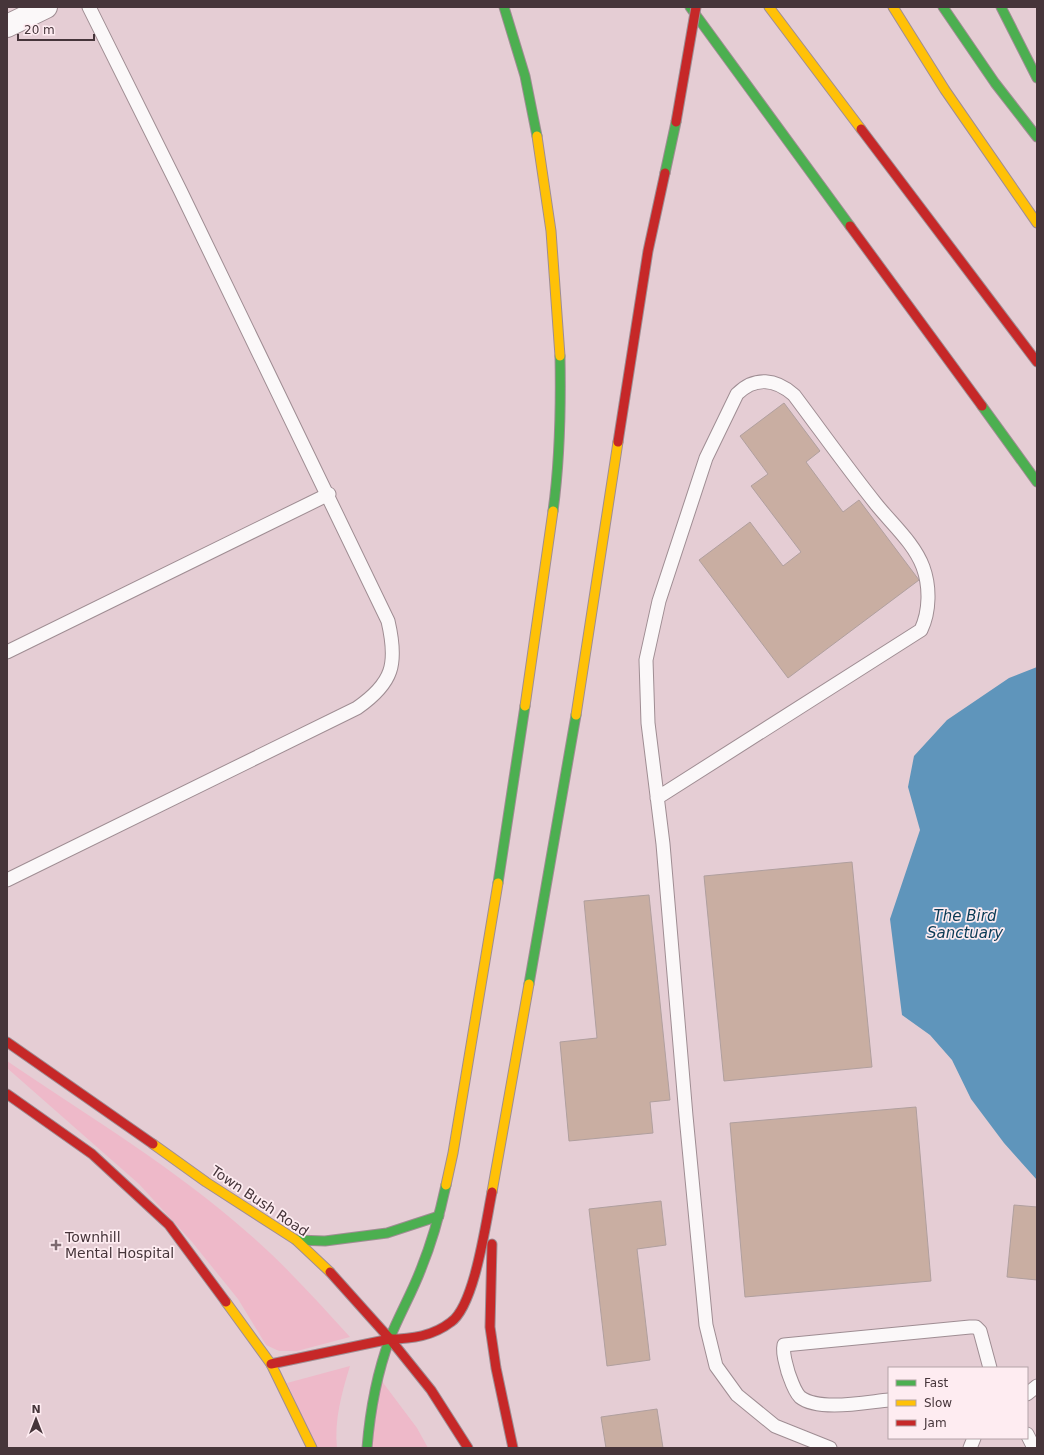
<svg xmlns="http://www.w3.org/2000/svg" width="1044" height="1455" font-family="'DejaVu Sans',sans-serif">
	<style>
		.green { fill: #eeb9c9 }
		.water { fill: #5f95bb }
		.building { fill: #c9aea2; stroke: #b09f9e }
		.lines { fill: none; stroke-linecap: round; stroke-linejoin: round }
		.lane-casing { stroke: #9f8d93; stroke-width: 15 }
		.street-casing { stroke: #9f8d93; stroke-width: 24 }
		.fast-casing { stroke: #9f8d93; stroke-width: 11 }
		.slow-casing { stroke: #9f8d93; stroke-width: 11 }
		.jam-casing { stroke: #9f8d93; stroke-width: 11 }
		.lane { stroke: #fbf8f9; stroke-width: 13 }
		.street { stroke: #fbf8f9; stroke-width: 22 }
		.fast { stroke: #4caf50; stroke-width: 9 }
		.slow { stroke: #ffc107; stroke-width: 9 }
		.jam { stroke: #c62828; stroke-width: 9 }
		.jam-bridge-casing { stroke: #9f8d93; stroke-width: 11; stroke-linecap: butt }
		.jam-bridge { stroke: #c62828; stroke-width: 9 }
		.poi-dot { fill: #7e6a70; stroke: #feecf1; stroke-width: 1.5 }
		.labels { text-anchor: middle; stroke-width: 3.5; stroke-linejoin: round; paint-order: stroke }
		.street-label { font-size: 14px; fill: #46353a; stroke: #feecf1 }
		.poi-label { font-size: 14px; fill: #46353a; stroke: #feecf1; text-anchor: start }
		.water-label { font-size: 15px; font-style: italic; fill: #0a3a55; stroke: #feecf1 }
	</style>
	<rect width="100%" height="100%" fill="#e5cdd4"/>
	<g class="green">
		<path d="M7 1061C88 1116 175 1168 248 1233 285 1265 317 1301 350 1337L297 1351H279L266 1345 238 1299 192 1242 139 1184 7 1068Z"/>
		<path d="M350 1366C342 1392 334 1420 337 1448H316L287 1383Z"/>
		<polygon points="381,1380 417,1428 428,1448 369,1448"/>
	</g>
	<polygon class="water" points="1037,667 1037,1180 1004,1143 971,1099 952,1060 930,1035 902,1015 890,919 920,830 908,787 914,756 947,720 1009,678"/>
	<g class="building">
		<polygon points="784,403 820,451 806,462 843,512 859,500 919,580 788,678 699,560 750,522 783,566 801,552 751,486 768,474 740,436"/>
		<polygon points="852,862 872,1067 724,1081 704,876"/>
		<polygon points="649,895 670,1100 650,1102 653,1133 569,1141 560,1042 597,1038 584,901"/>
		<polygon points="916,1107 931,1281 745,1297 730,1123"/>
		<polygon points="661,1201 666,1245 637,1249 650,1360 607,1366 589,1209"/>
		<polygon points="1014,1205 1037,1207 1037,1280 1007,1277"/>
		<polygon points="657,1409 663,1448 606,1448 601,1417"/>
	</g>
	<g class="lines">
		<g class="lane-casing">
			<g id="lane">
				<polyline points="7,652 329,494"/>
				<path d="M657 798 921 630C930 611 930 586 923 567 914 543 892 524 876 504 848 469 821 431 794 395 776 379 755 376 737 394L706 458 659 601 646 660 648 723 663 844 686 1116 706 1325 716 1366 737 1395 775 1426 830 1448"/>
				<path d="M7 880 357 708C393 683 398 664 388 621L180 190 89 7"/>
				<polyline points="1027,1394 1037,1386"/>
				<path d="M889 1400C867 1402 819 1412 800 1397 794 1391 791 1380 788 1372 786 1363 782 1354 784 1345L970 1327H976L980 1331 990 1368"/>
				<polyline points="1027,1434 1034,1448"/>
				<polyline points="970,1448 974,1438"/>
			</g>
		</g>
		<g class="street-casing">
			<polyline id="street" points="7,26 46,7"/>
		</g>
		<g class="fast-casing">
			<g id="fast">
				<polyline points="504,7 525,76 537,136"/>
				<polyline points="690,7 850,226"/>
				<polyline points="943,7 995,83 1037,137"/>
				<polyline points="1001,7 1037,78"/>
				<polyline points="665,173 676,122"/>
				<polyline points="982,406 1037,482"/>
				<path d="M553 511C560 460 561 408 560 356"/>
				<polyline points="498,883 525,706"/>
				<polyline points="529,984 576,715"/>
				<polyline points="296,1240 325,1241 387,1233 439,1216"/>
				<path d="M367 1448C370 1411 377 1373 390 1338 399 1315 412 1293 421 1269 432 1242 440 1213 446 1185"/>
			</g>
		</g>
		<g class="slow-casing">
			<g id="slow">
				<polyline points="769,7 861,129"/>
				<polyline points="893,7 945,90 1037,223"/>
				<polyline points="537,136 551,231 560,356"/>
				<polyline points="525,706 553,511"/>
				<polyline points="576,715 618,442"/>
				<polyline points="153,1144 206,1182 296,1240 330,1272"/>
				<polyline points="446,1185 453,1153 498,883"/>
				<polyline points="492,1192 529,984"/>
				<polyline points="226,1302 271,1364 312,1448"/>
			</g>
		</g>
		<g class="jam-casing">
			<g id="jam">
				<polyline points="861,129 1037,362"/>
				<polyline points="850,226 982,406"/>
				<polyline points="618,442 648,251 665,173"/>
				<polyline points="7,1042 153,1144"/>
				<polyline points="7,1094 92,1154 169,1225 226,1302"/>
				<polyline points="492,1244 490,1327 496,1368 513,1448"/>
				<polyline points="330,1272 390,1339 431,1390 468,1448"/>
				<path d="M271 1364 390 1339C412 1339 433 1336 451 1322 475 1305 486 1221 492 1192"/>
			</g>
		</g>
		<use href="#lane" class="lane"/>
		<use href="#street" class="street"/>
		<use href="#fast" class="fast"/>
		<use href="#slow" class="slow"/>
		<use href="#jam" class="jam"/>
		<g class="jam-bridge-casing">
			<polyline id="jam-bridge" points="676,122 696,7"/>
		</g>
		<use href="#jam-bridge" class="jam-bridge"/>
	</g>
	<path class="poi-dot" d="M54 1239h4v4h4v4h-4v4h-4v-4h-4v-4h4z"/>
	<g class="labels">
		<g class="street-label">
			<text transform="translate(260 1201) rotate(34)" y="5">Town Bush Road</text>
		</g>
		<g class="poi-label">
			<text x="65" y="1242">Townhill<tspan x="65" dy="16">Mental Hospital</tspan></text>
		</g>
		<g class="water-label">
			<text x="965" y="921">The Bird<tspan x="965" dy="17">Sanctuary</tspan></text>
		</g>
	</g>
	<rect width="1044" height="1455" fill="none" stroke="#46353a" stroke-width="16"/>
	<rect x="888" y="1367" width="140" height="72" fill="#feecf1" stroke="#b4a3a8"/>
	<rect x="896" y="1380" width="20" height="6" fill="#4caf50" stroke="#b4a3a8"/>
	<text x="924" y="1387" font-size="12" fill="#46353a">Fast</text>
	<rect x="896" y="1400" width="20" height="6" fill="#ffc107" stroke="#b4a3a8"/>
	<text x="924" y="1407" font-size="12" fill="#46353a">Slow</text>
	<rect x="896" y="1420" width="20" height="6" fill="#c62828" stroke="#b4a3a8"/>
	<text x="924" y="1427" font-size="12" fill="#46353a">Jam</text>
	<g transform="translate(36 1419)" stroke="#feecf1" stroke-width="3" paint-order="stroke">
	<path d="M0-3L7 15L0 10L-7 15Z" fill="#46353a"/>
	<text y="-6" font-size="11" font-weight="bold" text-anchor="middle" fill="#46353a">N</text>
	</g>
	<path d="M18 34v6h76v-6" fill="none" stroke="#46353a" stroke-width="2"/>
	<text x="24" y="34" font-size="12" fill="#46353a" stroke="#feecf1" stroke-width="3" paint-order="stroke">20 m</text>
</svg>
